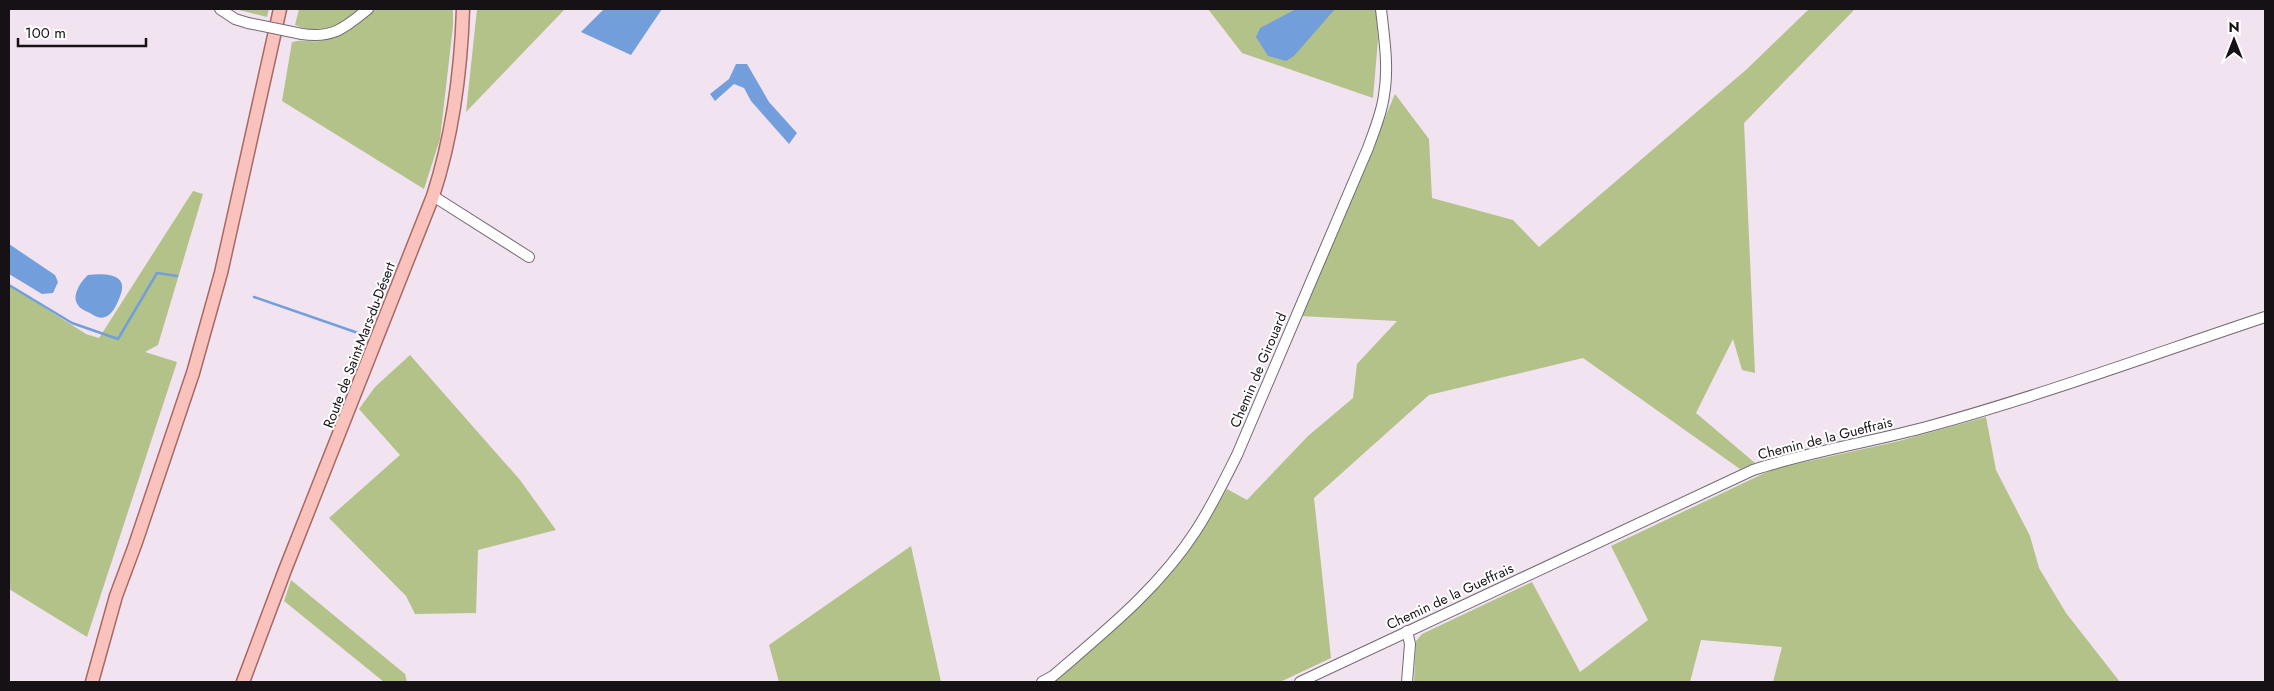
<svg xmlns="http://www.w3.org/2000/svg" width="2274" height="691" font-family="Jost,sans-serif">
	<style>
		.green { fill: #b2c289 }
		.water { fill: #739edc }
		.lines { fill: none; stroke-linecap: round; stroke-linejoin: round }
		.stream { stroke: #739edc; stroke-width: 2.5 }
		.minor-casing { stroke: #736873; stroke-width: 12 }
		.major-casing { stroke: #a76965; stroke-width: 15 }
		.minor { stroke: #fff; stroke-width: 10 }
		.major { stroke: #fac2bc; stroke-width: 12 }
		.minor-bridge-casing { stroke: #736873; stroke-width: 12; stroke-linecap: butt }
		.minor-bridge { stroke: #fff; stroke-width: 10 }
		.labels { text-anchor: middle; stroke-width: 4; stroke-linejoin: round; paint-order: stroke }
		.street-label { font-size: 14px; fill: #151115; stroke: #fff }
	</style>
	<rect width="100%" height="100%" fill="#f1e4f0"/>
	<g class="green">
		<polygon points="235,9 269,9 267,17"/>
		<path d="M299 9H362C340 27 324 36 295 25Z"/>
		<path d="M375 9H453V26L440 139 424 189 282 101 292 42C303 39 310 42 320 41 343 39 359 23 375 9Z"/>
		<polygon points="477,9 565,9 466,112"/>
		<polygon points="1208,9 1376,9 1378,40 1373,98 1242,53"/>
		<polygon points="1809,9 1855,9 1744,123 1755,373 1742,370 1733,339 1696,413 1755,463 1740,469 1583,358 1429,395 1314,498 1331,658 1280,682 1051,682 1178,560 1204,529 1227,489 1247,500 1308,436 1353,398 1357,364 1397,321 1300,316 1395,94 1429,139 1432,198 1513,220 1539,247 1747,69"/>
		<polygon points="193,191 203,194 158,345 145,352 177,362 87,637 9,589 9,285 86,334 99,338"/>
		<polygon points="410,355 520,480 556,530 478,550 476,613 415,614 406,596 329,518 400,455 359,409 375,387"/>
		<polygon points="1986,417 1996,470 2030,536 2039,568 2066,613 2120,682 1773,682 1782,647 1701,640 1690,682 1414,682 1416,641 1422,634 1532,582 1580,672 1648,620 1611,546 1773,469 1899,441"/>
		<polygon points="911,546 941,682 779,682 769,645"/>
		<polygon points="291,580 405,674 407,682 384,682 284,601"/>
	</g>
	<g class="water">
		<polygon points="604,9 662,9 631,55 581,32"/>
		<polygon points="1296,9 1335,9 1294,56 1286,61 1268,56 1256,37 1260,28"/>
		<polygon points="736,64 747,64 769,102 797,133 789,144 751,101 744,88 734,84 715,101 710,94 729,79"/>
		<polygon points="9,244 55,275 58,282 53,293 42,294 9,274"/>
		<path d="M88 275C107 273 131 274 119 299 116 306 112 315 105 317 99 319 95 316 90 313 86 311 80 309 78 305 71 296 81 281 88 275Z"/>
	</g>
	<g class="lines">
		<g class="stream">
			<polyline points="9,285 72,323 118,339 157,273 177,276"/>
			<polyline points="254,297 361,334"/>
		</g>
		<g class="minor-casing">
			<g id="minor">
				<polyline points="220,9 235,19 248,23"/>
				<path d="M302 34C333 39 346 27 368 9"/>
				<polyline points="433,196 529,257"/>
				<polyline points="1407,631 1410,644 1407,682"/>
				<path d="M1042 682 1053 676C1104 632 1158 589 1195 532 1211 508 1224 481 1237 455L1368 148C1374 131 1382 113 1384 95 1389 67 1384 37 1381 9"/>
				<path d="M1300 682 1753 470C1811 451 1872 442 1930 426 2043 395 2154 354 2265 317"/>
			</g>
		</g>
		<g class="major-casing">
			<g id="major">
				<polyline points="92,682 116,596 135,545 193,373 221,273 280,9"/>
				<path d="M243 682 285 570 433 196C453 134 461 73 463 9"/>
			</g>
		</g>
		<use href="#minor" class="minor"/>
		<use href="#major" class="major"/>
		<g class="minor-bridge-casing">
			<polyline id="minor-bridge" points="248,23 302,34"/>
		</g>
		<use href="#minor-bridge" class="minor-bridge"/>
	</g>
	<g class="labels">
		<g class="street-label">
			<text transform="translate(359 345) rotate(-69)" y="5">Route de Saint-Mars-du-Désert</text>
			<text transform="translate(1258 370) rotate(-67)" y="5">Chemin de Girouard</text>
			<text transform="translate(1825 438) rotate(-14)" y="5">Chemin de la Gueffrais</text>
			<text transform="translate(1450 596) rotate(-25)" y="5">Chemin de la Gueffrais</text>
		</g>
	</g>
	<rect width="2274" height="691" fill="none" stroke="#151115" stroke-width="20"/>
	<g transform="translate(2234 40)" stroke="#ffffff" stroke-width="4" paint-order="stroke">
	<path d="M0-4L9 19L0 12L-9 19Z" fill="#151115"/>
	<text y="-8" font-size="14" font-weight="bold" text-anchor="middle" fill="#151115">N</text>
	</g>
	<path d="M18 38v8h128v-8" fill="none" stroke="#151115" stroke-width="2.5"/>
	<text x="25" y="38" font-size="15" fill="#151115" stroke="#ffffff" stroke-width="4" paint-order="stroke">100 m</text>
</svg>
